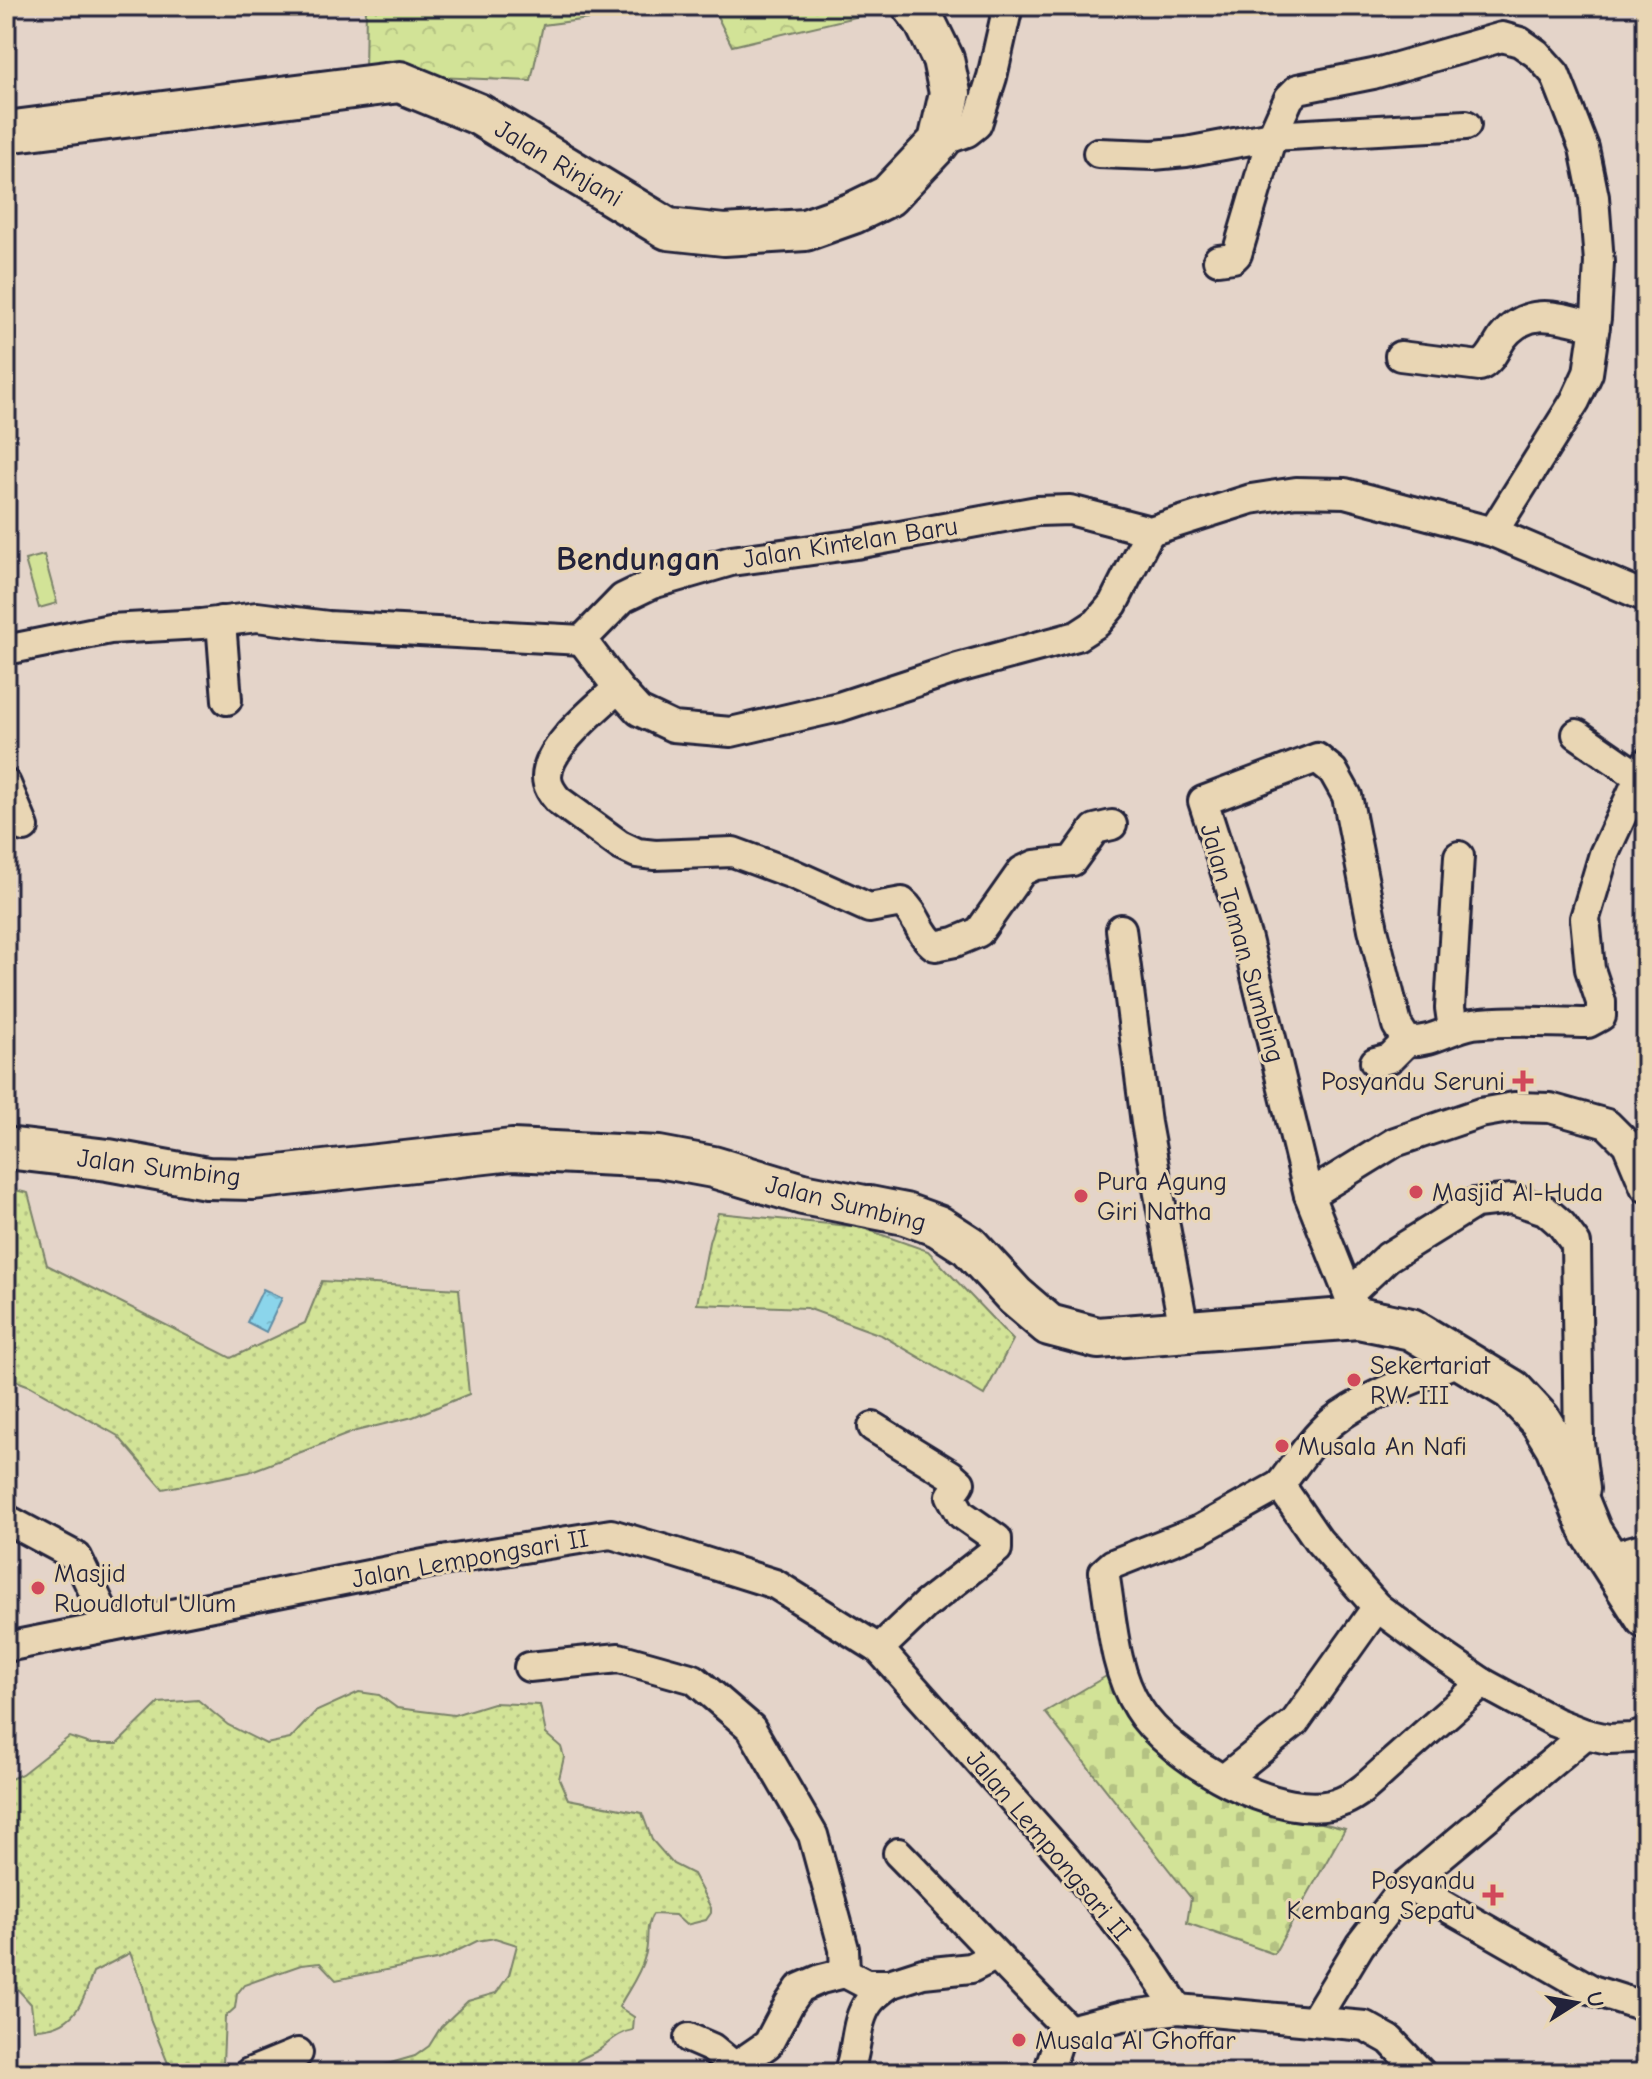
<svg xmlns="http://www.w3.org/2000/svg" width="1652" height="2079" font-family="'Comic Neue',sans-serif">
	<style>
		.green { fill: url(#green-dots); stroke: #7a8269; stroke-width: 2 }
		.forest { fill: url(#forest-crowns); stroke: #7a8269; stroke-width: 2 }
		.cemetery { fill: url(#cemetery-stones); stroke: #7a8269; stroke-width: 2 }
		.pitch { fill: #d2e397; stroke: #7a8269; stroke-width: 2 }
		.water { fill: url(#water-ripples); stroke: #618da5; stroke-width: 2 }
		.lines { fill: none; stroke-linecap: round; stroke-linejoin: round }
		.street-casing { stroke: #22223b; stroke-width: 34 }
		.secondary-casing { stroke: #22223b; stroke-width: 46 }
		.street { stroke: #e9d6b4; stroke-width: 28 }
		.secondary { stroke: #e9d6b4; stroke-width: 40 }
		.poi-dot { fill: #d1495b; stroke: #e9d6b4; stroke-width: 3 }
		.labels { text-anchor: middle; stroke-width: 6; stroke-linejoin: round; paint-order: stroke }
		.street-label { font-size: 26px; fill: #22223b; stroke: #e9d6b4 }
		.poi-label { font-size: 26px; fill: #22223b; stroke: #e9d6b4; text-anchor: start }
		.district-label { font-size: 34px; font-weight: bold; fill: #22223b; stroke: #e9d6b4 }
	</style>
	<defs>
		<pattern id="green-dots" width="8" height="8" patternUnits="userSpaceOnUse" patternTransform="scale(2)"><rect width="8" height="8" fill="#d2e397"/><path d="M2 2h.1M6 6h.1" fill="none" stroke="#b4c283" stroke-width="1.8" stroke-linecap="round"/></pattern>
		<pattern id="forest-crowns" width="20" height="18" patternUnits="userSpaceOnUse" patternTransform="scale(2)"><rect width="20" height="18" fill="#d2e397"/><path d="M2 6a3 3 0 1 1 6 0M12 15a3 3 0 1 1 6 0" fill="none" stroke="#b4c283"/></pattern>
		<pattern id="cemetery-stones" width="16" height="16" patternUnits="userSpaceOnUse" patternTransform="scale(2)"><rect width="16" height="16" fill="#d2e397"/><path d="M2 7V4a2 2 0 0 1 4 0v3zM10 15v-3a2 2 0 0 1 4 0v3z" fill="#b4c283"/></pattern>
		<pattern id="water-ripples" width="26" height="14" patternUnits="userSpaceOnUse" patternTransform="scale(2)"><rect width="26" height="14" fill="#8bd5eb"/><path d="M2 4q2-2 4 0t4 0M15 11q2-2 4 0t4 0" fill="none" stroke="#78b7ca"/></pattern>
	</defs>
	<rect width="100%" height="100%" fill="#e4d4c9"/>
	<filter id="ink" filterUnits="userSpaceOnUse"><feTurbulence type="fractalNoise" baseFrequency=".0125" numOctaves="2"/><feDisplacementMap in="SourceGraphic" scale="16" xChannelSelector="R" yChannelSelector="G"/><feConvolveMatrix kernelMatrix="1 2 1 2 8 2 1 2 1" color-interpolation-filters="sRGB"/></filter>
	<g filter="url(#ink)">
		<g class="green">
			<polygon points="6,1188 28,1193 47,1265 231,1358 305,1323 322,1281 459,1289 469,1394 413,1417 356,1431 249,1472 163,1489 118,1436 30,1386 6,1377"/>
			<polygon points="718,1213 860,1227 928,1251 1013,1340 984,1395 881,1335 807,1308 697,1304 709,1242"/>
			<path d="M359 1692 379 1695 397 1708 454 1715 493 1703 540 1705 546 1734 561 1747 564 1757 559 1779 568 1799 642 1813 652 1840 673 1864 693 1874 711 1908V1913L706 1920 686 1925 675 1915 653 1914C644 1927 650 1941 645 1956 640 1975 628 1990 619 2007L634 2017 633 2030C620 2032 612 2040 603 2047 596 2053 585 2056 577 2061V2073H356L415 2056 429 2046 441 2027 468 2001 496 1993 509 1975 517 1945 495 1938 477 1941 441 1959 336 1980 320 1963 301 1965 244 1985 237 1994 235 2008 225 2017 223 2063 213 2073H172L151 2022 143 1986 130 1953 93 1972C82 2005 74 2029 34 2029L31 2004 6 1976V1781L22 1774 69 1737 90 1744H117L159 1703 198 1700 228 1725 266 1744 290 1739 315 1712Z"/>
		</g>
		<g class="forest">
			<polygon points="366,6 688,6 543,25 531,81 365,74"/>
			<polygon points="712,6 892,6 894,8 732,46"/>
		</g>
		<polygon class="cemetery" points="1110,1674 1167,1755 1287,1814 1345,1829 1274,1954 1187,1923 1191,1898 1045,1712"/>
		<polygon class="pitch" points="44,555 57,603 39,608 25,560"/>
		<polygon class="water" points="263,1289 282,1298 266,1332 247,1322"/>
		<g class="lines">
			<g class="street-casing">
				<g id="street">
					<polyline points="939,142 967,132 977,124 992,77 1008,6"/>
					<polyline points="1098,153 1153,155 1186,152 1272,136 1466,125"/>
					<polyline points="1218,260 1233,258 1237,254 1272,136 1289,98 1298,89 1373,74 1502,37 1520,42 1537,54 1555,74 1584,148 1594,197 1599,262 1596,318 1588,373 1575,401 1493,532"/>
					<path d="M1400 356 1480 366C1492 360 1495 348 1503 337 1529 304 1561 318 1595 326"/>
					<polyline points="221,621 227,700"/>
					<polyline points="582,640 618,688 639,711 673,727 731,732 839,707 958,668 1077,636 1097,623 1113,604 1150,531"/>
					<polyline points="6,650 110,629 201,624 257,617 328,626 582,640 623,598 652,584 731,561 856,544 1037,511 1070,510 1150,531 1251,499 1296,492 1345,493 1493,532 1646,597"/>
					<path d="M618 688C597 708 547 747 547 777 547 786 552 793 558 800L620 845 637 853 655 855 733 852 793 874 869 908 902 902C917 914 919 935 935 946L955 942 979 932 1022 871 1035 865 1072 861 1095 829 1112 825"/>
					<polyline points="1577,734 1639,777"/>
					<polyline points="6,784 24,827"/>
					<polyline points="1121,929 1146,1123 1184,1330"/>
					<polyline points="1453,1029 1450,1008 1459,856"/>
					<path d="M1407 1041C1432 1043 1450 1028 1473 1024 1510 1019 1551 1023 1588 1023L1601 1016V1002L1590 969 1585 918 1604 854 1646 763"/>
					<polyline points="1375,1062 1390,1058 1407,1041"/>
					<polyline points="1309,1195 1395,1142 1480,1113 1514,1107 1550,1108 1607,1124 1627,1144 1645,1187"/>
					<polyline points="1349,1294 1388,1257 1475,1203 1512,1199 1545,1210 1561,1224 1576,1244 1579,1442 1585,1489"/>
					<polyline points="1358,1318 1309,1195 1247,939 1203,801 1317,758 1333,771 1347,796 1373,929 1397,1025 1407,1041"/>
					<path d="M1463 1359C1423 1376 1365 1395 1332 1422 1312 1439 1296 1464 1280 1485L1318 1540 1377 1607 1442 1655 1483 1683 1555 1722 1586 1734 1608 1739 1633 1738 1646 1733"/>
					<polyline points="873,1427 951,1475 960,1483 951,1496 961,1514 997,1539 997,1549 925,1605 879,1649"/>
					<path d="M1280 1485 1199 1530 1113 1564 1104 1572C1112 1617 1113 1669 1138 1708 1168 1758 1285 1827 1343 1801 1362 1793 1376 1777 1391 1764 1422 1737 1452 1709 1483 1683"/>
					<polyline points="6,1519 77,1557 110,1626"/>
					<polyline points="1607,1558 1646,1547"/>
					<polyline points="6,1647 429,1563 611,1534 676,1553 775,1584 879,1649 1065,1858 1140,1952 1178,2009"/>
					<polyline points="529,1667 619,1658 694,1679 751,1728 813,1835 844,1949 845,1973"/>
					<polyline points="1224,1779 1295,1722 1377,1607"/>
					<path d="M898 1853C956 1912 1011 1972 1069 2030"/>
					<polyline points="1407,1884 1592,1990 1646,2007"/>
					<polyline points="1314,2021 1360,1945 1407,1884 1586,1734"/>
					<polyline points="689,2038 712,2048 735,2067"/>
					<polyline points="249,2073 298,2053"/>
					<polyline points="726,2073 768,2044 789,2004 800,1988 821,1979 845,1973 866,1984 889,1984 923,1973 971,1968 995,1956"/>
					<path d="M848 2073C858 2051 854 2022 869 2002 874 1995 882 1990 889 1984"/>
					<polyline points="1048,2073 1059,2039 1069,2030 1123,2016 1178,2009 1365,2026 1390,2040 1421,2073"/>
				</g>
			</g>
			<g class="secondary-casing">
				<g id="secondary">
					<polyline points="6,132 400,82 478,114 668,229 724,235 805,230 853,213 888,196 939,142 950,93 943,59 924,20 913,6"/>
					<polyline points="6,1148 108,1160 207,1178 252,1179 512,1150 659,1157 713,1167 803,1194 905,1214 938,1226 969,1246 1015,1296 1049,1325 1098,1338 1358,1318 1411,1329 1512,1390 1540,1420 1556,1446 1591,1532 1646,1618"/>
				</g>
			</g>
			<use href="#street" class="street"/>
			<use href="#secondary" class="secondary"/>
		</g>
	</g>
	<g class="poi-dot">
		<path d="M1519 1069h8v8h8v8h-8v8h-8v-8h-8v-8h8z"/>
		<circle cx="1416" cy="1192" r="8"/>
		<circle cx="1081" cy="1196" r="8"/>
		<circle cx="1354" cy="1380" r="8"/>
		<circle cx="1282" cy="1446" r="8"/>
		<circle cx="38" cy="1588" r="8"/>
		<path d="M1489 1883h8v8h8v8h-8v8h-8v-8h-8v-8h8z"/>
		<circle cx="1019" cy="2040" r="8"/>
	</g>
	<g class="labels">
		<g class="street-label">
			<text transform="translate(559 163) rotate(31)" y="9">Jalan Rinjani</text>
			<text transform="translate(850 542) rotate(-9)" y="9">Jalan Kintelan Baru</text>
			<text transform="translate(1243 943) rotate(74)" y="9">Jalan Taman Sumbing</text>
			<text transform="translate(159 1167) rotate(7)" y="9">Jalan Sumbing</text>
			<text transform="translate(846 1203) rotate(14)" y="9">Jalan Sumbing</text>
			<text transform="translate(470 1558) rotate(-10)" y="9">Jalan Lempongsari II</text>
			<text transform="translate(1049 1845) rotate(50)" y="9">Jalan Lempongsari II</text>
		</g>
		<g class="poi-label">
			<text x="1505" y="1090" text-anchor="end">Posyandu Seruni</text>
			<text x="1097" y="1190">Pura Agung<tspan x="1097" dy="30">Giri Natha</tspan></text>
			<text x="1432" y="1201">Masjid Al-Huda</text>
			<text x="1370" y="1374">Sekertariat<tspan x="1370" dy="30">RW. III</tspan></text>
			<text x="1298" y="1455">Musala An Nafi</text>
			<text x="54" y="1582">Masjid<tspan x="54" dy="30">Ruoudlotul Ulum</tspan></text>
			<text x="1475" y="1889" text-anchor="end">Posyandu<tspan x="1475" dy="30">Kembang Sepatu</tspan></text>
			<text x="1035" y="2049">Musala Al Ghoffar</text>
		</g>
		<g class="district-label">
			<text x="638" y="570">Bendungan</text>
		</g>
	</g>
	<rect width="1652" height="2079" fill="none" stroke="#e9d6b4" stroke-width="32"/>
	<rect x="16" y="16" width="1620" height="2047" fill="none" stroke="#22223b" stroke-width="3" filter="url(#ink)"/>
	<g transform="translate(1576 2003) rotate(79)" stroke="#e9d6b4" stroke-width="6" paint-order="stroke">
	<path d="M0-6L14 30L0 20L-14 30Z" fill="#22223b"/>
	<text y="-12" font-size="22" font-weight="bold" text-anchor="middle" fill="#22223b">U</text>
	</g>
</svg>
